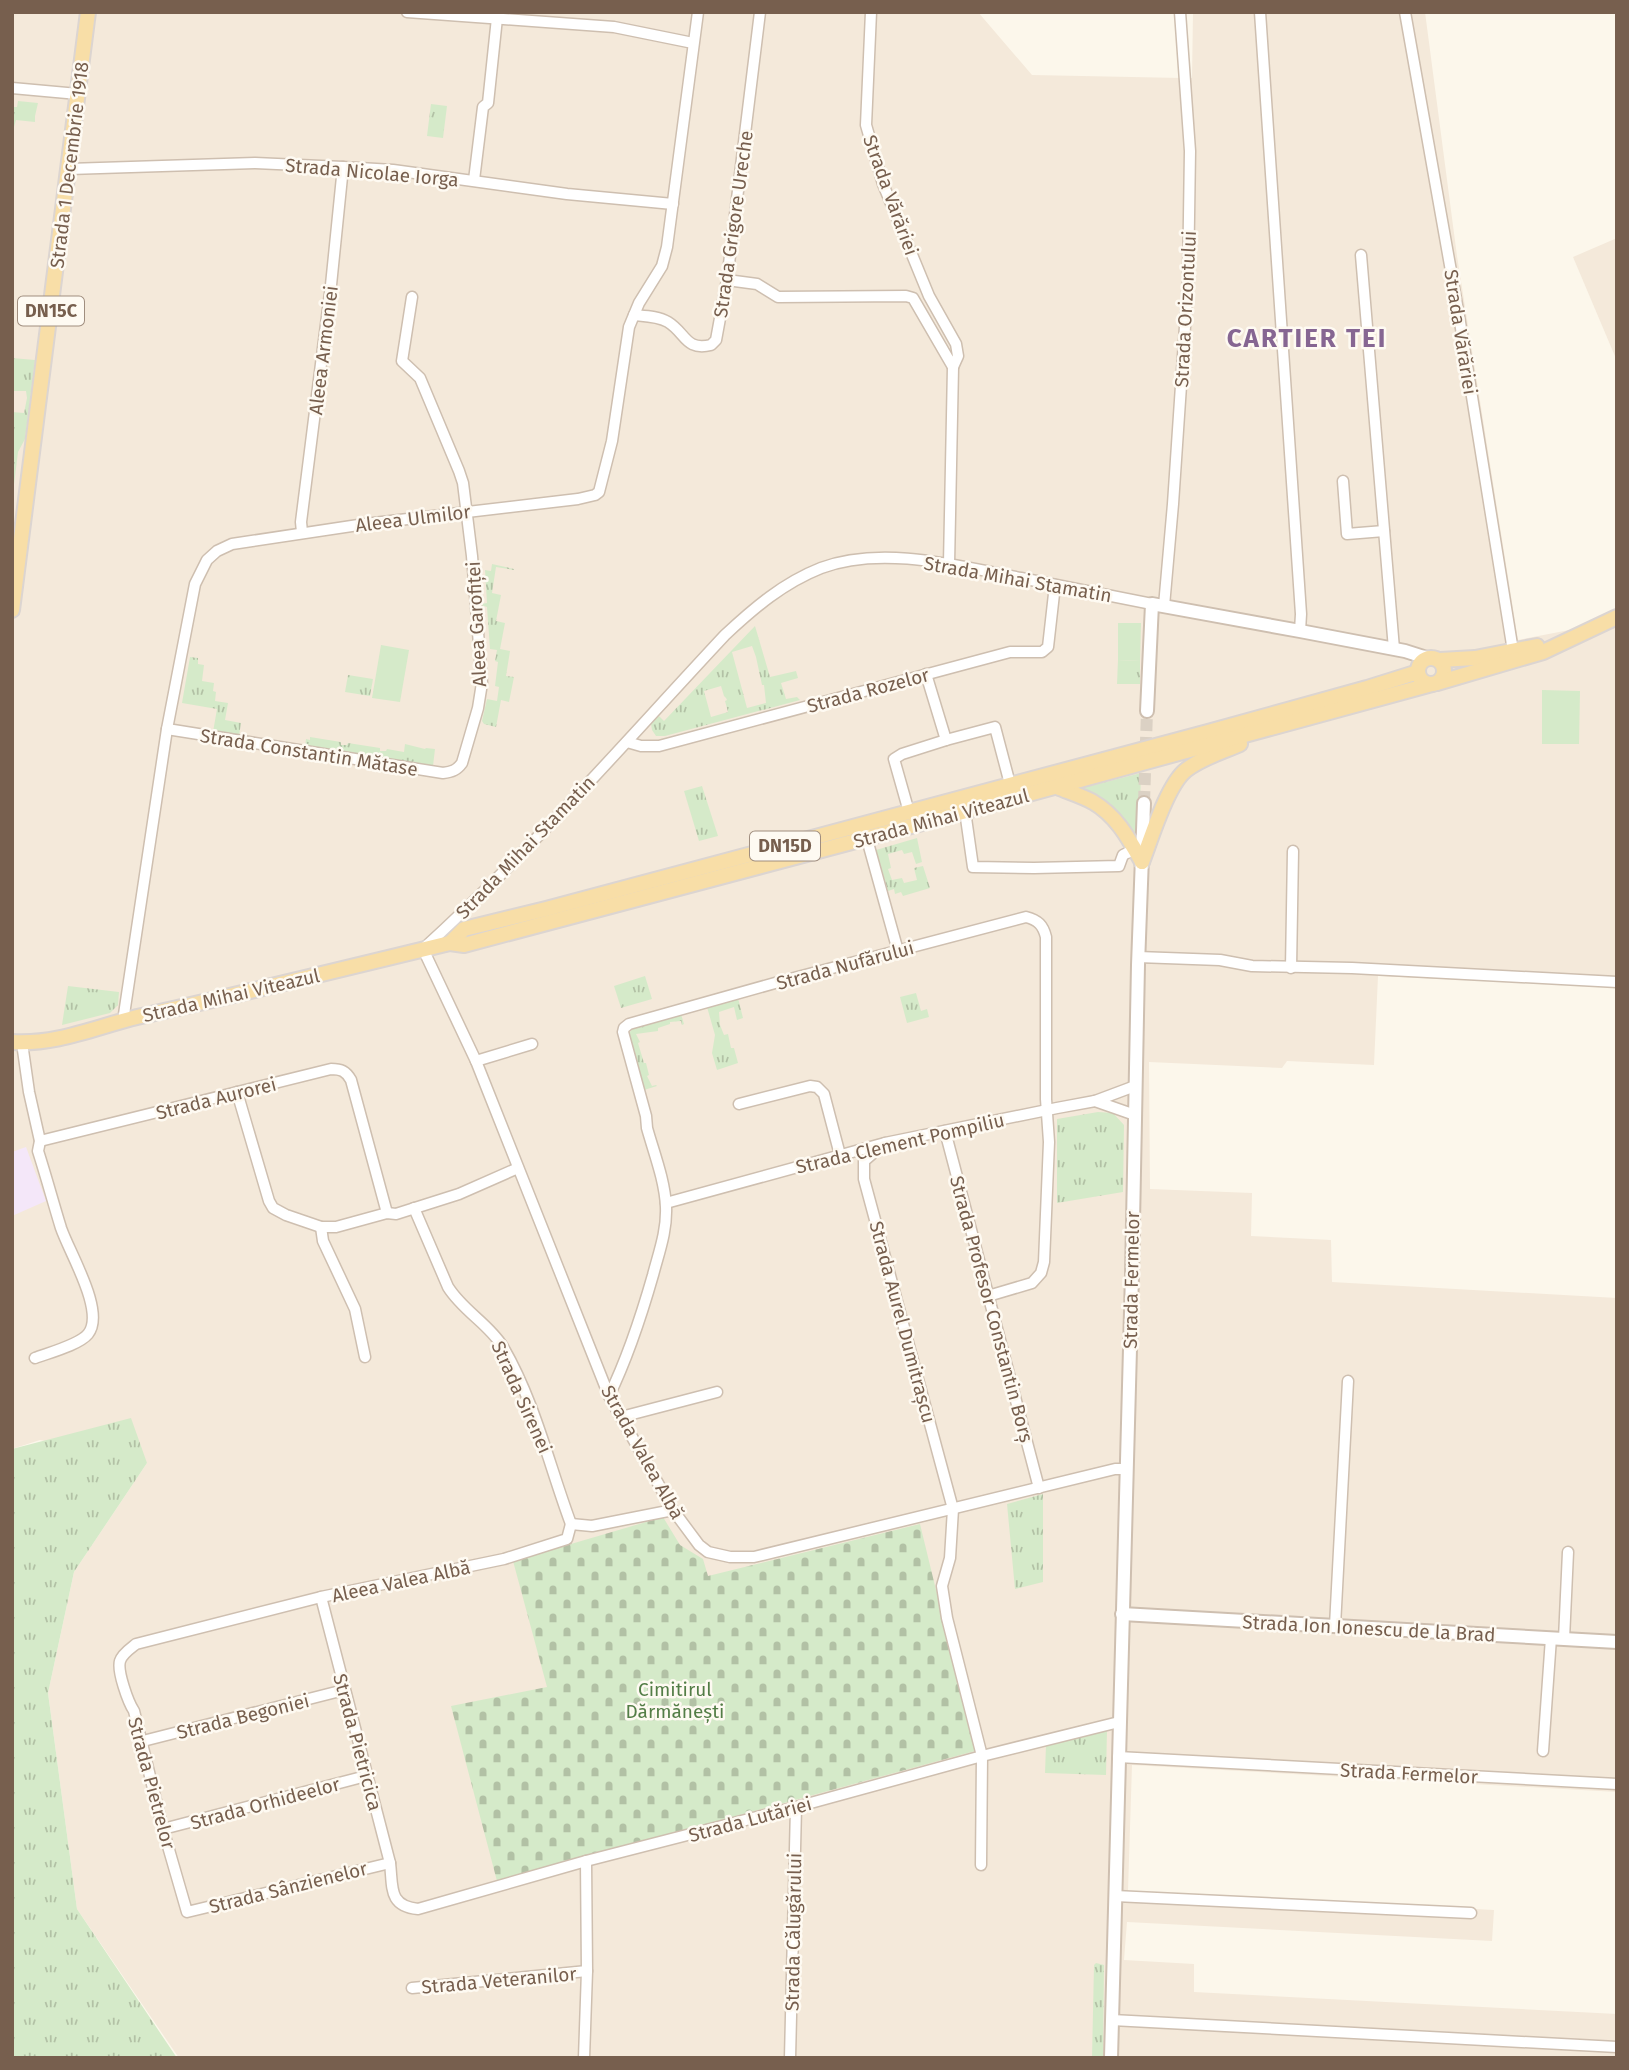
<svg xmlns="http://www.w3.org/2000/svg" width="1629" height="2070" font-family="'Fira Sans',sans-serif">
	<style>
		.residential { fill: #f4e9da }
		.education { fill: #f4e7f9 }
		.grass { fill: url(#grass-tufts); fill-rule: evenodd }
		.cemetery { fill: url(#cemetery-stones) }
		.pitch { fill: #d5eac9 }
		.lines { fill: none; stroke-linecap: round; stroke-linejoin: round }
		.tertiary-tunnel { stroke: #dbd1c4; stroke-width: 12; stroke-dasharray: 12 6; stroke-linecap: butt }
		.minor-casing { stroke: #cebfb0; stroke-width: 13 }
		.tertiary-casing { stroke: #cebfb0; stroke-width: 16 }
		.primary-casing { stroke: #dcd5d1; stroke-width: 18 }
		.minor { stroke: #fff; stroke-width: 10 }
		.tertiary { stroke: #fff; stroke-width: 12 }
		.primary { stroke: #f8dea7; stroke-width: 14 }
		.labels { text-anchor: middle; stroke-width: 5; stroke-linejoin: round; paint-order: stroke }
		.shield { fill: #fefaf2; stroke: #a08e7f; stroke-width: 2 }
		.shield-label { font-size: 18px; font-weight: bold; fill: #775f4e }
		.street-label { font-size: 19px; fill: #775f4e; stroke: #fefaf2 }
		.park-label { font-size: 19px; fill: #537d46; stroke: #fefaf2 }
		.district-label { font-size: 26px; font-weight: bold; letter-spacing: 2px; fill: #866692; stroke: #fefaf2 }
	</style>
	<defs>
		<pattern id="grass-tufts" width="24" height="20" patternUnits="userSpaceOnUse" patternTransform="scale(1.75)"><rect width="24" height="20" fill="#d5eac9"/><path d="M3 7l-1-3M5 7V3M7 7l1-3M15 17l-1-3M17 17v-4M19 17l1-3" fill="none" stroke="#b2c1a5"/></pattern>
		<pattern id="cemetery-stones" width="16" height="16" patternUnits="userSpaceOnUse" patternTransform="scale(1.75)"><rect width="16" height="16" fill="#d5eac9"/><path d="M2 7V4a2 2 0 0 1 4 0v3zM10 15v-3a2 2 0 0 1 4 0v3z" fill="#b2c1a5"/></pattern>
	</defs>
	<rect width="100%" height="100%" fill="#fcf7eb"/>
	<g class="residential">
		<polygon points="12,12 978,12 1032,75 1182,78 1192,78 1193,12 1425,12 1457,256 1518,640 1585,627 1617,610 1617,987 1378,976 1374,1065 1287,1061 1282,1068 1149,1062 1150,1189 1252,1193 1251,1236 1331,1240 1332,1282 1617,1298 1617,1792 1132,1765 1128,1891 1494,1910 1492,1941 1127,1922 1124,1960 1194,1964 1194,1992 1617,2014 1616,2058 179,2058 77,1909 48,1693 74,1572 147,1463 40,1440 12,1449"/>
		<polygon points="1617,238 1617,361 1573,257"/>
	</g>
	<polygon class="education" points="26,1147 46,1201 12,1216 12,1152"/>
	<g class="grass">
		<polygon points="18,101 38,103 35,116 35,122 16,120 12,134 12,107 17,107"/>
		<polygon points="431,104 447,106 443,138 427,136"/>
		<polygon points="12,358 35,360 25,439 18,452 12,501 12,412 24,413 27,398 26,391 12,391"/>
		<polygon points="492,564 514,569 514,570 496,567 492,593 501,595 496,621 505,623 500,649 510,651 506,676 514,677 509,702 501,700 496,727 484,724 482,721 487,699 497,701 499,687 495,686 498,662 495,661 497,650 490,649 487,607 481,605 481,604 487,603 485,570 491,571"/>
		<path d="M755 626 770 677 796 671 798 678 781 683 786 699 797 697 800 700 665 736H656L652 730 651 724 659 716 664 721ZM752 646 756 657 762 685H764L766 703 747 708 732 652ZM721 686 724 696 726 698 727 700 725 701 728 712 711 717 704 691Z"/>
		<polygon points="190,657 198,658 198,664 204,665 202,681 214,683 213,691 216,692 215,701 228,703 225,720 241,723 239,736 213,732 217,709 182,703"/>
		<polygon points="1118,660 1140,661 1140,684 1117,684"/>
		<polygon points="348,675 373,679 370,696 345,692"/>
		<polygon points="310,737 341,742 341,745 347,745 348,743 380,748 380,751 386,751 387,749 404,752 405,744 425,749 426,748 435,749 433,766 305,747 306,739 310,740"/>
		<polygon points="1141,773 1139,839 1137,840 1078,789"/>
		<polygon points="702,786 718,836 699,841 684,791"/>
		<polygon points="917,838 922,862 916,864 912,852 904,854 902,850 888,854 891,868 888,869 892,880 902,878 904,883 917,880 914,868 923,866 930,888 903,896 901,892 895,894 894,889 888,891 876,850"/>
		<polygon points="645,976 652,999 621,1008 614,986"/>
		<polygon points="68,986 119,992 118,1005 110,1013 62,1025"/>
		<polygon points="916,993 921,1011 927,1009 929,1017 907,1023 900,997"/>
		<polygon points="738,998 743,1018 737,1020 734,1007 719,1012 720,1025 724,1035 728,1034 731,1048 734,1048 738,1063 717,1070 712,1053 715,1035 707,1007"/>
		<polygon points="681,1014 684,1024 682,1025 681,1021 670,1022 670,1024 658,1028 658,1031 636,1034 640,1042 638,1043 644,1063 646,1063 649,1075 647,1076 652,1086 656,1085 657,1086 644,1090 628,1035 632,1029"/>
		<polygon points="1098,1112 1113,1113 1124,1125 1123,1192 1057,1203 1057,1119"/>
		<polygon points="131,1418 147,1463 74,1572 48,1693 77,1909 177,2058 12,2058 12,1449"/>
		<polygon points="1043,1494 1043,1582 1015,1589 1007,1504"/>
		<polygon points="1107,1730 1106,1775 1045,1773 1046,1745"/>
		<polygon points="1096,1963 1104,1965 1103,2058 1092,2058 1094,1965"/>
	</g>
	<polygon class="cemetery" points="663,1517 680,1545 703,1559 708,1576 920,1524 975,1751 497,1881 451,1706 547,1687 513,1561"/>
	<g class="pitch">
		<polygon points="1118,623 1141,623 1140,661 1118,660"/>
		<polygon points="381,645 409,650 400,702 372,698"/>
		<polygon points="1542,690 1580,691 1579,744 1542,744"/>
	</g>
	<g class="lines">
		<polyline class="tertiary-tunnel" points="1144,803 1147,711"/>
		<g class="minor-casing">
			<g id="minor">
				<polyline points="407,12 614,27 693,43"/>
				<polyline points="871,12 866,125 883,184 929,296 956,344 958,356 953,367"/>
				<polyline points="1260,12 1301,614 1300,631"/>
				<polyline points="1405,12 1459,316 1513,651"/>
				<polyline points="12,88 78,94"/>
				<polyline points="69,169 255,163 343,167 393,170 567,194 673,204"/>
				<polyline points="474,180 483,107 488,103 497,18"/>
				<polyline points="1361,255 1394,649"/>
				<polyline points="727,280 757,284 778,297 906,296 913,298 953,367 949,564"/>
				<path d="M634 315C645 316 658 316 668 322 686 333 685 351 711 345L716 340 727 280 760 12"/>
				<polyline points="1343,481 1347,534 1384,531"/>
				<polyline points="302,532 301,522 331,285 343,167"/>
				<polyline points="1164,606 1173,504 1188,282 1190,151 1180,12"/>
				<path d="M167 729 443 773C452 772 457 770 462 763L478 708 482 683 472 556 463 483 459 471 420 378 402 361 412 297"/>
				<polyline points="946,740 995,727 1010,784"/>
				<polyline points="627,742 641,746 659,746 1010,652 1042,652 1048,647 1055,585"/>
				<polyline points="965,811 973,867 1034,868 1119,866 1123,855 1135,849"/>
				<polyline points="909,812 894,759 902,754 946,740 926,674"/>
				<polyline points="865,832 898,951"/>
				<polyline points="1138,957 1220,960 1252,966 1352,968 1617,982"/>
				<polyline points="1291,968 1293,851"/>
				<polyline points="123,1021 167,729 195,584 207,560 217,551 232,544 365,524 578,499 595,495 599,492 612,441 629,327 639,303 662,266 667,247 698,12"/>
				<path d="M22 1043 29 1092 40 1141 38 1151C46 1176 53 1202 61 1228 69 1252 106 1312 88 1334 79 1345 48 1353 35 1358"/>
				<polyline points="476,1061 532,1044"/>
				<polyline points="237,1092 269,1201 273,1208 286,1215 321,1227 336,1227 387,1213 396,1214 459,1194 518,1168"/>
				<polyline points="1095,1101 1135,1086"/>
				<polyline points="739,1104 810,1086 817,1087 824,1094 840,1155"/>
				<polyline points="945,1131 1039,1488"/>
				<path d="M40 1141 331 1069C341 1069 346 1071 351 1080L387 1213"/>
				<polyline points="885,1143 864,1161 864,1179 953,1509 950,1558 942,1586 947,1618 982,1756 981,1865"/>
				<polyline points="666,1203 885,1143 1057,1108 1095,1101 1135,1115"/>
				<path d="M414 1208 448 1287C463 1311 489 1324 503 1347 535 1402 549 1465 571 1524"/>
				<polyline points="321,1227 323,1241 355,1309 365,1357"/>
				<path d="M609 1396C628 1357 641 1317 653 1275 659 1252 667 1231 666 1207 665 1181 654 1153 647 1128L646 1116 623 1032 624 1028 629 1024 775 983 1026 917C1038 920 1043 925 1046 937V1099L1049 1142 1044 1262 1041 1273 1032 1283 988 1296"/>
				<polyline points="621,1417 717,1392"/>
				<path d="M1126 1469H1115L754 1557H730L708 1552 699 1545 673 1510 609 1396 476 1061 423 949C530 852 626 741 725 635 754 608 783 583 821 568 882 545 959 566 1021 578 1065 587 1108 595 1152 604"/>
				<polyline points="571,1524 592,1526 673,1510"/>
				<path d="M321 1597 390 1863C393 1887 388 1906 418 1909L586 1861 796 1807 982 1756 1119 1722"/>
				<polyline points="1335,1626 1348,1381"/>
				<polyline points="1564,1639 1568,1552"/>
				<polyline points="143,1741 344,1690"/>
				<polyline points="1543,1751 1551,1638"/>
				<polyline points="1118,1757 1617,1784"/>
				<polyline points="163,1829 366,1776"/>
				<path d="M390 1863 187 1912 163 1829 134 1711C128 1702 117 1671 120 1661 122 1654 131 1648 136 1644L321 1597 504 1559 567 1539 571 1524"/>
				<polyline points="1115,1896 1471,1913"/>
				<polyline points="412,1988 587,1971"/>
				<polyline points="1112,2020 1617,2047"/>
				<polyline points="584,2058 587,1971 586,1861"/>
				<polyline points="790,2058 796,1807"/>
			</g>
		</g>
		<g class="tertiary-casing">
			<g id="tertiary">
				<polyline points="1147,711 1152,604 1300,631 1405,651 1427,658"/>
				<polyline points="1122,1614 1617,1642"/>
				<polyline points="1111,2058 1132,1274 1138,965 1144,803"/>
			</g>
		</g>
		<g class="primary-casing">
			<g id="primary">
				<polyline points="12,610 88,12"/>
				<circle cx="1431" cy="671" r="13"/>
				<polyline points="1440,660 1475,658 1537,646"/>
				<polyline points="1437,683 1543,652 1617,617"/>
				<path d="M1057 787C1069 792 1082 796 1093 802 1117 816 1129 839 1142 862"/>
				<path d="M1142 862C1151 839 1167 785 1186 770 1201 758 1222 752 1240 744"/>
				<polyline points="450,943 464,929 546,909 1208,732 1367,688 1418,672"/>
				<path d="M12 1042C56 1045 96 1027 137 1017 242 994 346 968 450 943L464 945 867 838 1432 684"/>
			</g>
		</g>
		<use href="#minor" class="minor"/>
		<use href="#tertiary" class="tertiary"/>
		<use href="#primary" class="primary"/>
	</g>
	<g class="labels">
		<g class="shield">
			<rect x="18" y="296.5" width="66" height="29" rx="5"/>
			<rect x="750" y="831.5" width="70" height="29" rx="5"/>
		</g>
		<g class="shield-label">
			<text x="51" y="317">DN15C</text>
			<text x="785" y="852">DN15D</text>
		</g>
		<g class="street-label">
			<text transform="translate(69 165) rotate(-83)" y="7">Strada 1 Decembrie 1918</text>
			<text transform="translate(372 172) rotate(5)" y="7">Strada Nicolae Iorga</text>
			<text transform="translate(891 195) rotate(70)" y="7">Strada Vărăriei</text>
			<text transform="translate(733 224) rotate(-82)" y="7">Strada Grigore Ureche</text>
			<text transform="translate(1185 309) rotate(-87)" y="7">Strada Orizontului</text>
			<text transform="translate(1461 332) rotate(81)" y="7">Strada Vărăriei</text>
			<text transform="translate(323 350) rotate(-83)" y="7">Aleea Armoniei</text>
			<text transform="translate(413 518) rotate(-7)" y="7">Aleea Ulmilor</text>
			<text transform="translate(1018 579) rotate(10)" y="7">Strada Mihai Stamatin</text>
			<text transform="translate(476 624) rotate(-93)" y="7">Aleea Garofiței</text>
			<text transform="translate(868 690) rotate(-15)" y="7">Strada Rozelor</text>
			<text transform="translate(309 752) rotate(9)" y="7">Strada Constantin Mătase</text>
			<text transform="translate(941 818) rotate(-15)" y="7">Strada Mihai Viteazul</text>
			<text transform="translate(525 847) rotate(-46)" y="7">Strada Mihai Stamatin</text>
			<text transform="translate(845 965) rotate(-15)" y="7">Strada Nufărului</text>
			<text transform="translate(231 995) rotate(-13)" y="7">Strada Mihai Viteazul</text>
			<text transform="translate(216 1098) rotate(-14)" y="7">Strada Aurorei</text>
			<text transform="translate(900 1143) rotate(-13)" y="7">Strada Clement Pompiliu</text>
			<text transform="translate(1131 1280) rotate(-89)" y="7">Strada Fermelor</text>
			<text transform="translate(992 1309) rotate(75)" y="7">Strada Profesor Constantin Borș</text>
			<text transform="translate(903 1322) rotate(75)" y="7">Strada Aurel Dumitrașcu</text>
			<text transform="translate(522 1397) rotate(66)" y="7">Strada Sirenei</text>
			<text transform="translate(643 1452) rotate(61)" y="7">Strada Valea Albă</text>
			<text transform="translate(401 1581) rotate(-12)" y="7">Aleea Valea Albă</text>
			<text transform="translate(1369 1628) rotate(3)" y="7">Strada Ion Ionescu de la Brad</text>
			<text transform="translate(243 1716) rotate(-14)" y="7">Strada Begoniei</text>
			<text transform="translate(358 1742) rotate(75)" y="7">Strada Pietricica</text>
			<text transform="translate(1409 1773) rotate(3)" y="7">Strada Fermelor</text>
			<text transform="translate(152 1783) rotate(75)" y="7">Strada Pietrelor</text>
			<text transform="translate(265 1803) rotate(-15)" y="7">Strada Orhideelor</text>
			<text transform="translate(750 1819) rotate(-15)" y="7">Strada Lutăriei</text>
			<text transform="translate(288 1887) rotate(-14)" y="7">Strada Sânzienelor</text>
			<text transform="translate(793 1932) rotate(-89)" y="7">Strada Călugărului</text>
			<text transform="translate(499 1980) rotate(-5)" y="7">Strada Veteranilor</text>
		</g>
		<g class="park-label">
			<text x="675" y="1696">Cimitirul<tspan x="675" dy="22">Dărmănești</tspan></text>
		</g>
		<g class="district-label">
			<text x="1307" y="347">CARTIER TEI</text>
		</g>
	</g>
	<rect width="1629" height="2070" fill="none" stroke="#775f4e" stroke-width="28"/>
</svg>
